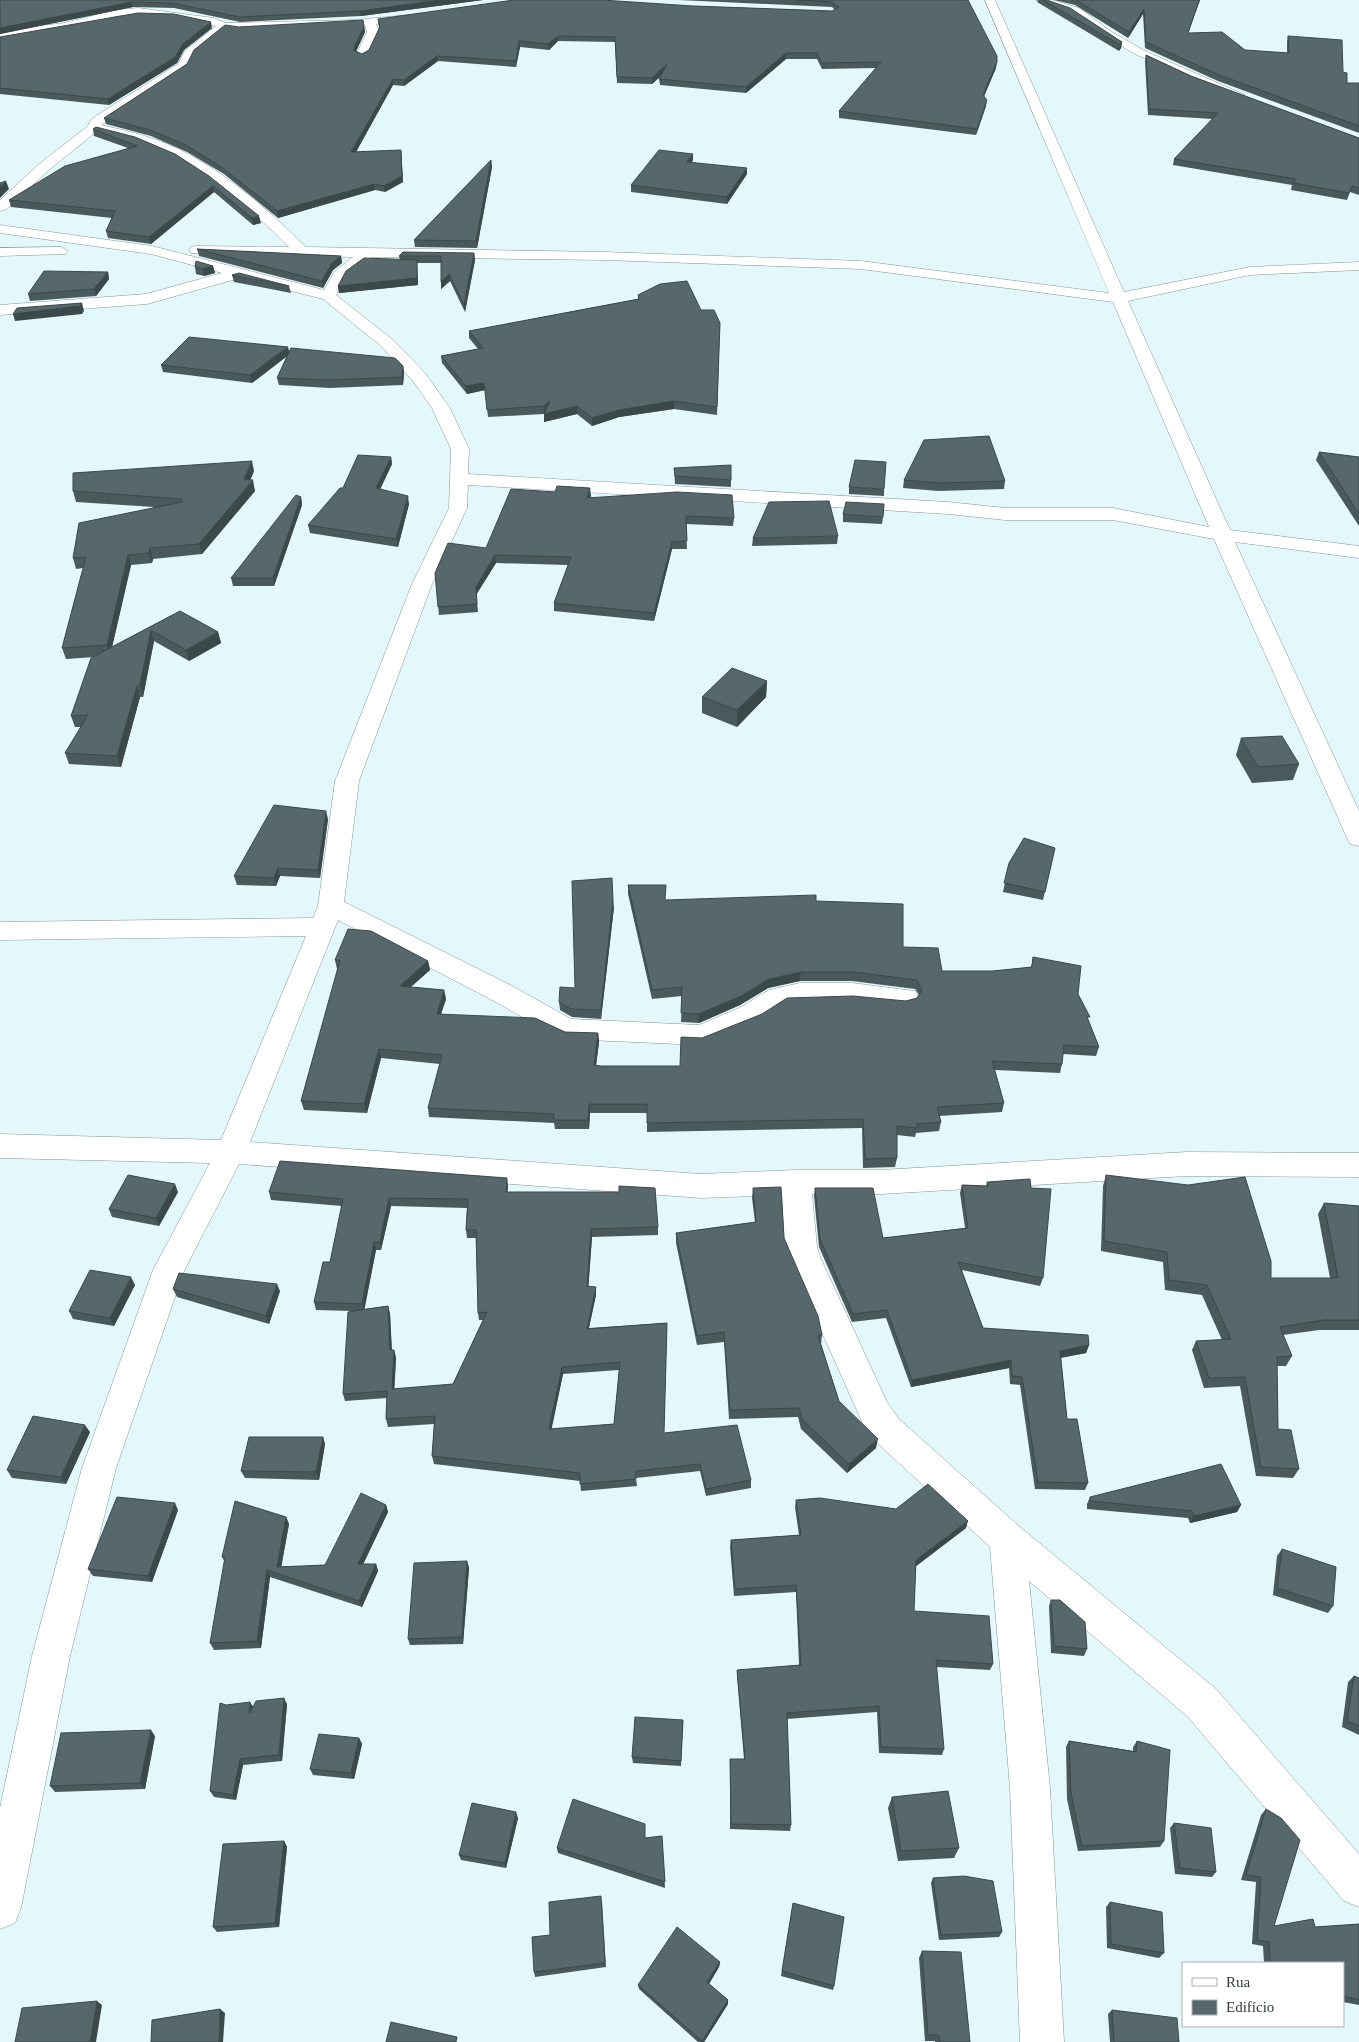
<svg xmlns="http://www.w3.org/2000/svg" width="1359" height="2042" font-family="'Times New Roman',serif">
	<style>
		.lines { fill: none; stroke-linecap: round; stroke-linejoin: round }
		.street-casing { stroke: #839699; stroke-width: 1 }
		.street { fill: #fff; fill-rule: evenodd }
		.wall { fill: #4a595c; fill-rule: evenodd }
		.shaded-wall { fill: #3c494b }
		.building { fill: #56686b; stroke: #3c494b; fill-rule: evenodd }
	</style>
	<rect width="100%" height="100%" fill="#e3f8fb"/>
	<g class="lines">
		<g class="street-casing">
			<g id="street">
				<path d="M985 0H995L1124 292 1250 267 1359 262V270L1250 275 1128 301 1230 530 1359 546V558L1235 542 1359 811V846L1350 844 1347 838 1214 539 1113 520H1005L948 514 468 485 467 508 432 584 359 781 344 902 514 987 571 1019 699 1025 741 1007 769 990 800 983H852L915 991 919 998 915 1005 905 1008 852 1003H800L786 1005 761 1021 701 1045 566 1039 556 1036 494 1001 338 920 250 1142 701 1174 796 1170H881L1187 1152 1359 1153V1177L1187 1176 881 1194H812L817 1247 821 1259 887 1402 899 1419 1020 1527 1216 1689 1359 1854V1907L1344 1901 1188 1717 1029 1581 1050 1788 1064 2042H1020L1010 1788 990 1547 875 1441 863 1424 789 1259 785 1247 782 1195 701 1198 239 1164 184 1271 116 1468 70 1656 21 1908 15 1923 0 1929V1808L32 1656 82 1468 153 1270 210 1163 0 1158V1134L221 1140 306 936 0 940V922L313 918 318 906 335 781 412 584 449 508 451 449 432 408 413 381 380 345 323 299 240 278 147 304 0 315V305L146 294 222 273 151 254 0 233V225L152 246 324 290 335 271 353 257 191 253 189 250 191 247 196 246 289 247C252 210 207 172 160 150 140 141 118 137 97 131L49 170 5 210 0 211V200L39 164 88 126 90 121 96 116 178 64 185 51 216 26 166 16 138 14 116 16 64 29 24 34 0 41V34L23 28 64 23 116 10 138 8 214 18 225 23 355 20 419 14 420 16 415 19 376 24 379 32 368 55 362 58 356 55 367 32 365 25 226 29 194 55 187 68 101 125C123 130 146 135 167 144 219 166 266 208 306 247L604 252 861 261 1109 293ZM371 257 604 260 861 269 1113 302 1209 527 1113 508H1005L948 502 468 474 469 449 450 408 425 373 392 339 336 295 346 277Z"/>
				<polygon points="1036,0 1052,0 1079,8 1112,32 1145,51 1245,95 1239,99 1235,98 1137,55 1104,36 1071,12"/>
				<polygon points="61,247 68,251 66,254 0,256 0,248"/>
			</g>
		</g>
		<use href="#street" class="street"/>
	</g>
	<g class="wall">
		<polygon points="0,0 483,0 361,16 240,22 174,8 133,7 0,34"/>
		<polygon points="679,0 968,0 996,68 984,96 986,106 976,135 839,118 839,111 876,68 822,69 817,59 786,59 746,93 660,85 659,79 661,76 652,84 617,83 615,42 558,41 549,50 520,47 516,67 438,61 404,86 393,85 356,152 401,150 403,182 385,192 375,190 278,218 224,174 187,152 151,136 106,124 104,118 187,64 239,27 364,26 365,32 356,51 362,54 369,50 379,28 378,19 693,6 832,11 835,10 832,7"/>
		<polygon points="1038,0 1047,0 1122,42 1121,48 1119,51 1037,2"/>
		<polygon points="1054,0 1200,0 1188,33 1245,50 1287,53 1287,42 1288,36 1343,72 1347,83 1359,83 1359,133 1218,81 1145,48 1143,14 1128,38 1075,5"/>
		<polygon points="212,28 184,50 177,63 109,105 0,94 0,37"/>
		<polygon points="1146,55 1191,76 1359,138 1359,195 1350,192 1347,200 1291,190 1292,185 1173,165 1174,159 1213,119 1148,115 1145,61"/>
		<polygon points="93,129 175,154 261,223 253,225 214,192 151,244 108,238 106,231 112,218 11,207 9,200 128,148 94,136"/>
		<polygon points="693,154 693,160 692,162 747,174 727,204 631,192 631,185"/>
		<polygon points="491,160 492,167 477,248 415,247 414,240"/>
		<polygon points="197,249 341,256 342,263 333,270 323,288 199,256"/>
		<polygon points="474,253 475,260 465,312 450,281 441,289 441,263 417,263 418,285 339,293 338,286 400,260 399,256"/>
		<polygon points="213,266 215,273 204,276 196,274 195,267"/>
		<polygon points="108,272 109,279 96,296 30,301 28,294"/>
		<polygon points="232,275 289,286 291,293 234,282"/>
		<polygon points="638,295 701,310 720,323 717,415 674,409 619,417 592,426 577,414 544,422 544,414 488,417 485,390 467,394 442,363 441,356 478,349 469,338 469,331 638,299"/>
		<polygon points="289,352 403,366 404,373 403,385 330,388 279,385 277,378 287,356 252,383 163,372 161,365"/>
		<polygon points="1319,452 1359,457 1359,526 1316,460"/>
		<polygon points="391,457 392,464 380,489 409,504 398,547 310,533 308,525 343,488"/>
		<polygon points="674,468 731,480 731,487 675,484"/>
		<polygon points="254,471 250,480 255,491 202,554 153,559 152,563 131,565 112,647 180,611 218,632 221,643 189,661 154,641 143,697 140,697 121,767 69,764 65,753 81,727 75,727 71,716 95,657 66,659 62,648 83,568 76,569 73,558 154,507 76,502 73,491"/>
		<polygon points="904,480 1005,481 1004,489 938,491 903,488"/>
		<polygon points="849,487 884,489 884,496 849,494"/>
		<polygon points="591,496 590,497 734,518 733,526 686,524 687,549 672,549 654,621 554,611 554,603 568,565 496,563 476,595 478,612 439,615 435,573"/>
		<polygon points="301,497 302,505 274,586 233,586 231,578"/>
		<polygon points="843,514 883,517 882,524 843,522"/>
		<polygon points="838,536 837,544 752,546 753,538"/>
		<polygon points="767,681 766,697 737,727 702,713 702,697"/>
		<polygon points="1241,738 1299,764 1293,780 1252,783 1236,755"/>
		<polygon points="328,819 320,878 280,876 276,886 237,885 234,876"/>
		<polygon points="1055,848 1043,900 1003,892 1009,863"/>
		<polygon points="628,885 665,900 816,901 903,947 942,971 993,971 1031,967 1033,957 1078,994 1099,1047 1096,1056 1063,1054 1062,1064 1060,1073 995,1070 1004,1103 1002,1112 939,1116 941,1122 939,1131 916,1133 915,1137 897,1135 897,1158 895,1167 863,1168 862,1128 647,1132 647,1113 590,1113 589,1129 555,1129 554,1123 429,1117 428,1108 440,1064 381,1058 367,1113 304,1110 301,1101 338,969 337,969 335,960 428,961 430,970 410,987 444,990 446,999 441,1014 565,1032 598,1033 599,1042 596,1065 601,1066 680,1066 702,1038 906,1001 917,998 919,995 915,989 852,981 800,981 768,988 740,1005 699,1023 681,1022 682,996 652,999 628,894"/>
		<polygon points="614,907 601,1019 572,1017 560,1010 559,1002 575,988"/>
		<polygon points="1106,1175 1271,1278 1330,1278 1318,1214 1324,1203 1359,1206 1359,1330 1319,1330 1283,1335 1292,1356 1286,1366 1277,1366 1278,1429 1299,1469 1293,1478 1256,1476 1240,1386 1204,1388 1192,1350 1196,1341 1222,1340 1202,1295 1165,1290 1163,1262 1101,1251 1103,1186"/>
		<polygon points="987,1182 1043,1278 1040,1286 962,1270 983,1328 1089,1345 1086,1353 1061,1358 1067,1419 1088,1483 1085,1490 1035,1489 1020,1385 1010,1384 1009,1368 911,1387 886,1318 852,1322 819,1247 814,1196 815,1188 883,1238 965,1228 960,1193 962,1185 986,1186"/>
		<path d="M508 1186 507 1192 658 1227V1235L592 1237 588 1286 596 1295 589 1328 667 1323 664 1433 751 1480V1488L706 1496 700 1471 636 1478 637 1486 581 1491 580 1481 434 1464 432 1456 434 1424 388 1427 386 1419 387 1398 345 1401 343 1394 352 1311 316 1310 314 1302 330 1262 342 1206 271 1200 269 1192ZM391 1206 467 1208 466 1230 467 1238H476L478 1313 479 1320H483L453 1384 394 1389 396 1358 394 1350H392L390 1314 388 1306 364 1309 376 1250H381ZM619 1370 614 1424 551 1429 563 1374Z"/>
		<polygon points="753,1188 784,1238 822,1335 821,1344 839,1401 876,1448 847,1473 801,1429 798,1417 729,1419 724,1342 697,1345 676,1243 676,1233 755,1222 752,1198"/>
		<polygon points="178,1192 159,1226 112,1217 109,1209"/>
		<polygon points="135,1285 114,1326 73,1319 69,1311"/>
		<polygon points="173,1289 280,1291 269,1324 177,1297"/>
		<polygon points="90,1432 66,1484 12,1478 7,1470"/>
		<polygon points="323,1437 325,1444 319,1480 245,1478 241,1471"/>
		<polygon points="1090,1497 1241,1505 1237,1512 1190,1523 1188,1518 1087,1509 1087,1504"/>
		<polygon points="796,1500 966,1528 916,1566 914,1611 993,1664 990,1670 936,1667 944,1749 942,1755 879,1753 877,1712 787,1719 791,1825 790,1831 730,1829 730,1759 744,1759 737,1676 737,1670 799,1665 796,1592 734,1596 730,1547 731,1540 799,1535 795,1507"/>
		<polygon points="386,1505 388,1512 363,1564 376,1564 378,1571 362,1607 270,1577 261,1648 214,1650 210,1643 225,1562 222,1557 286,1517 289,1524 281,1567 325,1565"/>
		<polygon points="178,1510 152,1582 93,1576 88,1569"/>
		<polygon points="1282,1549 1333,1606 1328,1613 1273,1595 1277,1556"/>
		<polygon points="467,1561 469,1568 463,1644 410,1645 408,1639"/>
		<polygon points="1051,1600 1087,1649 1084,1656 1051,1653 1049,1606"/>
		<polygon points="1354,1676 1359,1678 1359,1735 1342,1727 1348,1682"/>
		<polygon points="287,1704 282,1761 243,1765 236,1800 214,1797 210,1791 226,1705 253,1707"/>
		<polygon points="683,1720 681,1766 633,1763 632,1757"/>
		<polygon points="155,1736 145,1789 55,1792 50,1786"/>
		<polygon points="359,1738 362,1744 354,1779 313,1775 310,1769"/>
		<polygon points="1069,1741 1133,1751 1133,1747 1137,1741 1164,1841 1160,1847 1078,1851 1067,1799 1066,1747"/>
		<polygon points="892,1797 959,1848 954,1858 898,1861 888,1808"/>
		<polygon points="1266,1809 1274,1926 1315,1927 1359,1924 1359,2005 1343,2002 1343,1963 1264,1963 1263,1946 1252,1944 1256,1882 1241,1880 1261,1815"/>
		<polygon points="518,1818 506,1868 461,1860 459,1855"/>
		<polygon points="1174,1823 1216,1872 1212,1877 1175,1874 1170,1828"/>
		<polygon points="662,1836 665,1888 558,1853 557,1848"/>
		<polygon points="284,1841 287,1847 279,1927 217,1932 213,1927"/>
		<polygon points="933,1878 1002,1932 999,1937 939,1940 931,1883"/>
		<polygon points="602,1901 606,1967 535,1977 534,1972 550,1935"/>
		<polygon points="1110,1902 1164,1953 1159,1958 1107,1948 1106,1907"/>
		<polygon points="793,1903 834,1986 833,1990 781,1976"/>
		<polygon points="922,1951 970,2042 935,2042 935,2041 925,2041 919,1958"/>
		<polygon points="720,1962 719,1967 709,1984 728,2000 728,2004 704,2042 698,2042 639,1989 638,1985"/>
		<polygon points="1112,2010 1179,2042 1110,2042 1108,2014"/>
	</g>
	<g class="shaded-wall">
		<polygon points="441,0 483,0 361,16 360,11"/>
		<polygon points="1199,0 1200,0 1186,39"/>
		<polygon points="132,2 133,7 0,34 0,28"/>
		<polygon points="1144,9 1143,14 1128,38 1129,32"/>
		<polygon points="211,22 212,28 184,50 177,63 109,105 108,99"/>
		<polygon points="364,26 365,32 354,56 353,50"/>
		<polygon points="558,36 558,41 549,50 548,44"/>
		<polygon points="519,41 520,47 516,67 516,61"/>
		<polygon points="1122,42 1121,48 1119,51 1120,45"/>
		<polygon points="786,53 786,59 746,93 746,87"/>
		<polygon points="437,56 438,61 404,86 404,80"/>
		<polygon points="997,62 996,68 982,101 983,95"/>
		<polygon points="667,64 667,70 652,84 652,78"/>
		<polygon points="393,79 393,85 352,159 351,152"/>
		<polygon points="987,100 986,106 976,135 977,129"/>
		<polygon points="401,150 403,182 385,192 384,186"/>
		<polygon points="693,154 693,160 687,168 687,162"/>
		<polygon points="491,160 492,167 477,248 476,241"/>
		<polygon points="747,168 747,174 727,204 727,197"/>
		<polygon points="6,181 9,189 0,198 0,188"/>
		<polygon points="374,184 375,190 278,218 277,211"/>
		<polygon points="213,186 214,192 151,244 149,237"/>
		<polygon points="259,216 261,223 253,225 252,218"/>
		<polygon points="474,253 475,260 465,312 464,305"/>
		<polygon points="341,256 342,263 333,270 323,288 322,281 332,263"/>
		<polygon points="417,260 418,285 339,293 338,286"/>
		<polygon points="213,266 215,273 204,276 203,269"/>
		<polygon points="108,272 109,279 96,296 94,289"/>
		<polygon points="449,274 450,281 441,289 441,282"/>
		<polygon points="82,303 84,311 82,314 15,321 13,314"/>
		<polygon points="288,347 290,354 252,383 250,375"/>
		<polygon points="403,366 404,373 403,385 402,377"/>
		<polygon points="484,383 485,390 467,394 466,386"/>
		<polygon points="550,401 545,413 544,406"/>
		<polygon points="674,401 674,409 619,417 592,426 592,418 619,410"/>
		<polygon points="577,406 577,414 544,422 544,414"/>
		<polygon points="391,457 392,464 377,496 376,488"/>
		<polygon points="252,461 254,471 248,486 253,480 255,491 202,554 199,544 244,479"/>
		<polygon points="590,488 591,496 587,505 587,498"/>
		<polygon points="408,496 409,504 398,547 396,539"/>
		<polygon points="301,497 302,505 274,586 273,578"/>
		<polygon points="672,542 672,549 654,621 654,613"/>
		<polygon points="150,548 153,559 152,563 149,553"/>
		<polygon points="128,555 131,565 110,656 107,645"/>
		<polygon points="495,555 496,563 476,595 478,612 476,587"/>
		<polygon points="151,630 154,641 143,697 140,685"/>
		<polygon points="218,632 221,643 189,661 186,650"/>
		<polygon points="767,681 766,697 737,727 737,710"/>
		<polygon points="137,686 140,697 121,767 117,756"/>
		<polygon points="326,811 328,819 320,878 318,870"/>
		<polygon points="278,868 280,876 276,886 274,878"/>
		<polygon points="613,899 614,907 601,1019 601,1010"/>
		<polygon points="428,961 430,970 402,995 400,986"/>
		<polygon points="801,972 800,981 768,988 740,1005 699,1023 699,1014 769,979"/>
		<polygon points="444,990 446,999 438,1023 437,1014"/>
		<polygon points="598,1033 599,1042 595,1074 594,1065"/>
		<polygon points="379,1049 381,1058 367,1113 364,1104"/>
		<polygon points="589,1104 590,1113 589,1129 588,1120"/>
		<polygon points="507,1178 508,1186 507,1200 506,1192"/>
		<polygon points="175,1184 178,1192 159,1226 156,1218"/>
		<polygon points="389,1198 391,1206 381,1250 380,1242"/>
		<polygon points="591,1229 592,1237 588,1294 587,1286"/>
		<polygon points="374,1242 376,1250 364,1312 362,1304"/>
		<polygon points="131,1277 135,1285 114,1326 110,1318"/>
		<polygon points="277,1284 280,1291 269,1324 266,1316"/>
		<polygon points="596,1287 596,1295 587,1336 587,1329"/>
		<polygon points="388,1306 390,1314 392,1358 390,1350"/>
		<polygon points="1089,1345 1086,1353 1058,1358 1060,1351"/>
		<polygon points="394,1350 396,1358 394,1397 392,1389"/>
		<polygon points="1011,1360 1009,1368 911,1387 912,1380"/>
		<polygon points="562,1367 563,1374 550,1437 549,1429"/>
		<polygon points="85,1425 90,1432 66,1484 61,1477"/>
		<polygon points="323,1437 325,1444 319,1480 316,1472"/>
		<polygon points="878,1439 876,1448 847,1473 849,1464"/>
		<polygon points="175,1503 178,1510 152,1582 148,1576"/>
		<polygon points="386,1505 388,1512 360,1571 358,1564"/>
		<polygon points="1241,1505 1237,1512 1190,1523 1194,1516"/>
		<polygon points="286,1517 289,1524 280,1574 277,1567"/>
		<polygon points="968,1521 966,1528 915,1567 916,1560"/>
		<polygon points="467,1561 469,1568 463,1644 462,1637"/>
		<polygon points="376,1564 378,1571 362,1607 359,1601"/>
		<polygon points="267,1570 270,1577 261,1648 257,1641"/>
		<polygon points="284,1698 287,1704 282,1761 279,1755"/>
		<polygon points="250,1702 254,1708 252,1718 249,1712"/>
		<polygon points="151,1730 155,1736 145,1789 140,1783"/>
		<polygon points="359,1738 362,1744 354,1779 351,1773"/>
		<polygon points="240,1759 243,1765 236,1800 233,1795"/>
		<polygon points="516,1812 518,1818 506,1868 505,1863"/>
		<polygon points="284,1841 287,1847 279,1927 275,1923"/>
		<polygon points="720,1962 719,1967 707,1987 707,1982"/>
		<polygon points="728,2000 728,2004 704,2042 702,2042"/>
		<polygon points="97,2001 102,2005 96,2042 90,2042"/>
		<polygon points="220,2009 225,2013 223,2042 219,2042"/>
	</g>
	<g class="building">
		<polygon points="0,0 441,0 360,11 239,17 173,3 132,2 0,28"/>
		<polygon points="514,0 602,0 693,6 832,11 839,7 832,2 797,0 968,0 997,56 997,62 983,95 987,100 977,129 839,111 881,62 822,63 817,53 786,53 746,87 659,79 667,64 652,78 617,77 615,37 558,36 548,44 519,41 516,61 437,56 404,80 393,79 351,152 401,150 402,176 384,186 374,184 277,211 223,168 186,145 150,130 104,118 187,64 194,50 225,25 239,27 363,20 364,26 353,50 362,54 369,50 380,27 378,19"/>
		<polygon points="1043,0 1047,0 1070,8 1122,42 1120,45"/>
		<polygon points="1076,0 1199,0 1188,33 1222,32 1245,50 1289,53 1288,36 1342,40 1343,72 1347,73 1347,83 1359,83 1359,126 1219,75 1146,42 1144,9 1129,32"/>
		<polygon points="138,13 174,14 211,22 183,44 175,57 108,99 0,88 0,37"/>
		<polygon points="1146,55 1191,76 1359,138 1359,188 1352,186 1349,193 1293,183 1296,179 1174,159 1218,113 1149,109"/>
		<polygon points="96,127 135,137 175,154 209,176 259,216 252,218 213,186 149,237 106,231 115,211 9,200 65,166 137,146 93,129"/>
		<polygon points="659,150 693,154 687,162 747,168 727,197 631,185"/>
		<polygon points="491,160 476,241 414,240"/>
		<polygon points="6,181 0,188 0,183"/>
		<polygon points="197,249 341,256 332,263 322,281"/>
		<polygon points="403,252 474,253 464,305 449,274 441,282 441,256 399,256"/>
		<polygon points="364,258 417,260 417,278 338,286 346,271"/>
		<polygon points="196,261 213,266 203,269 195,267"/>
		<polygon points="44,271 108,272 94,289 28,294"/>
		<polygon points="239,273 289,286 232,275"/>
		<polygon points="687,281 701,310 714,310 720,323 717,407 674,401 619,410 592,418 577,406 544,414 550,401 544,406 487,410 484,383 466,386 441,356 483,348 469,331 639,299 638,295 660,284"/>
		<polygon points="82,303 80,306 13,314 17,308"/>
		<polygon points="189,337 288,347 250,375 161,365"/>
		<polygon points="291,348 395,358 403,366 402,377 329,380 277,378"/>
		<polygon points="989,436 1005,481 939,483 904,480 924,440"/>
		<polygon points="1319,452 1359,457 1359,514"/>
		<polygon points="358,455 391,457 376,488 408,496 396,539 308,525 340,488 343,488"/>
		<polygon points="855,460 886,462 884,489 849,487"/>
		<polygon points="252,461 244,479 253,480 199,544 150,548 149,553 128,555 107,645 62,648 86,557 73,558 79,523 182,502 182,499 73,491 73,473"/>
		<polygon points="731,465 731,480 675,476 674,468"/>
		<polygon points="557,486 590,488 587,498 677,492 732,495 734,518 686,516 687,541 672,542 654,613 554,603 571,557 495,555 476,587 477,604 438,607 435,573 448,543 486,548 511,489 555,492"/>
		<polygon points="296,495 301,497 273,578 231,578"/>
		<polygon points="829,501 838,536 753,538 769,502"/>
		<polygon points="846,502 884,504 883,517 843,514"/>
		<polygon points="180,611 218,632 186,650 151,630 140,685 137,686 117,756 65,753 88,715 71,716 91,658"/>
		<polygon points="732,668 767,681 737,710 702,697"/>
		<polygon points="1282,736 1299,764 1258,767 1241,738"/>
		<polygon points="274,805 326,811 318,870 278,868 274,878 234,876"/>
		<polygon points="1024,838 1055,848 1045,892 1004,883 1009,863"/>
		<polygon points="612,878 613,899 601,1010 571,1009 559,1002 560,987 575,988 572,881"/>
		<polygon points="628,885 666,885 665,900 816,895 816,901 903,904 903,947 938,948 942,971 993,971 1032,967 1033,957 1081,966 1078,994 1090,1017 1087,1017 1099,1047 1064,1045 1062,1064 992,1061 1004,1103 937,1107 941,1122 917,1124 917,1128 897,1126 897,1158 865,1159 863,1119 647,1123 647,1104 589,1104 588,1120 554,1120 554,1114 428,1108 442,1055 379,1049 364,1104 301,1101 340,960 335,960 348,929 371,931 428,961 400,986 444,990 437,1014 535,1018 565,1032 598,1033 594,1065 601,1066 680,1066 681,1037 702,1038 762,1014 787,998 853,996 906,1001 917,998 922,990 917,980 853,972 801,972 769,979 741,996 699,1014 681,1013 682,987 652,990"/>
		<path d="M280 1161 507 1178 506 1192H619V1186L655 1188 658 1227 591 1229 587 1286 596 1287 587 1329 667 1323 664 1433 737 1425 751 1480 706 1489 700 1464 636 1471V1479L580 1484V1473L432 1456 435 1416 386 1419 387 1391 343 1394 348 1312 388 1306 390 1350H394L392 1389 453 1384 487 1312 478 1313 476 1230H466L468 1199 389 1198 380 1242H374L362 1304 314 1302 323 1262H330L343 1199 269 1192ZM620 1362 614 1424 549 1429 562 1367Z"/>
		<polygon points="128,1175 175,1184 156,1218 109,1209"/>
		<polygon points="1106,1175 1188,1185 1245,1177 1271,1261 1271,1278 1338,1278 1324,1203 1359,1206 1359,1320 1324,1320 1280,1327 1292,1356 1277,1357 1278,1429 1291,1430 1299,1469 1261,1467 1245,1377 1209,1378 1196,1341 1231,1339 1207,1285 1169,1280 1167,1252 1104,1241"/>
		<polygon points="1030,1179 1031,1188 1051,1189 1043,1278 958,1262 983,1328 1088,1335 1089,1345 1060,1351 1067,1419 1077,1419 1088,1483 1038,1482 1022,1377 1012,1376 1011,1360 912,1380 887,1310 853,1314 820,1239 815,1188 873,1188 883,1238 968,1228 962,1185 988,1186 987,1182"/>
		<polygon points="781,1187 784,1238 818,1316 822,1335 818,1336 839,1401 878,1439 849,1464 803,1420 799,1408 730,1410 724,1332 697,1336 676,1233 756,1222 753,1188"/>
		<polygon points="90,1270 131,1277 110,1318 69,1311"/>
		<polygon points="179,1273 277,1284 266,1316 173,1289"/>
		<polygon points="33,1416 85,1425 61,1477 7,1470"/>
		<polygon points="249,1437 323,1437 316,1472 241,1471"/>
		<polygon points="1221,1464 1241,1505 1194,1516 1192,1511 1090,1501 1090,1497"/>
		<polygon points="928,1484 968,1521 916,1560 914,1611 989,1616 993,1664 936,1660 944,1749 881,1747 879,1706 787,1713 791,1825 731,1824 730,1759 745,1759 737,1670 801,1665 796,1585 735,1589 731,1540 801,1535 796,1500 820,1498 896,1509"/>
		<polygon points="361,1493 386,1505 358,1564 376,1564 359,1601 267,1570 257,1641 210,1643 225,1557 222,1557 235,1501 286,1517 277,1567 325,1565"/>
		<polygon points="117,1497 175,1503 148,1576 88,1569"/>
		<polygon points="1282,1549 1336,1567 1333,1606 1277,1588"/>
		<polygon points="467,1561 462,1637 408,1639 414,1563"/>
		<polygon points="1051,1600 1060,1600 1085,1622 1087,1649 1054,1646"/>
		<polygon points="1354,1676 1359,1678 1359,1726 1347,1721"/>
		<polygon points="284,1698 279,1755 240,1759 233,1795 210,1791 220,1703 226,1705 250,1702 249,1712 250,1713 256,1701"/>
		<polygon points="635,1717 683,1720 681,1761 632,1757"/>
		<polygon points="151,1730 140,1783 50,1786 61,1733"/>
		<polygon points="319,1734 359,1738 351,1773 310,1769"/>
		<polygon points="1069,1741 1136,1752 1137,1741 1170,1750 1164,1841 1082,1846 1071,1793"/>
		<polygon points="948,1791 959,1848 901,1851 892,1797"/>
		<polygon points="573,1799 645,1824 645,1838 662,1836 665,1882 557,1848"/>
		<polygon points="472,1803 516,1812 505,1863 459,1855"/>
		<polygon points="1266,1809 1281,1818 1300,1840 1274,1926 1313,1919 1315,1927 1359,1924 1359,2000 1343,1996 1343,1963 1270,1963 1269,1942 1257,1940 1261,1877 1246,1875"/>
		<polygon points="1174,1823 1211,1828 1216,1872 1180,1868"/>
		<polygon points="284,1841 275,1923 213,1927 223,1844"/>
		<polygon points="964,1876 993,1881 1002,1932 941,1935 933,1878"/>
		<polygon points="601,1896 605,1963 534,1972 532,1937 550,1935 549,1902"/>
		<polygon points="1110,1902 1162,1912 1164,1953 1111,1944"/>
		<polygon points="793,1903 844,1917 834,1986 782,1971"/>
		<polygon points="677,1927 720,1962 707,1982 728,2000 702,2041 638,1985"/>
		<polygon points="922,1951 961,1952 970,2042 940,2042 939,2035 928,2035"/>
		<polygon points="97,2001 90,2042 15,2042 22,2008"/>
		<polygon points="220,2009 219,2042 151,2042 152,2020"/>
		<polygon points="1112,2010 1177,2018 1179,2042 1114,2042"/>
		<polygon points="391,2022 457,2037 456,2042 386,2042"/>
	</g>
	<rect x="1182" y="1962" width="162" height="65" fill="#ffffff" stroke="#adb0b1"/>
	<rect x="1192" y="1978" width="25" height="8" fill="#ffffff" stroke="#adb0b1"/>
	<text x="1226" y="1987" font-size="15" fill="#323a3b">Rua</text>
	<rect x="1192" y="2000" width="25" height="15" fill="#56686b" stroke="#adb0b1"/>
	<text x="1226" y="2012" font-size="15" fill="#323a3b">Edifício</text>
</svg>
